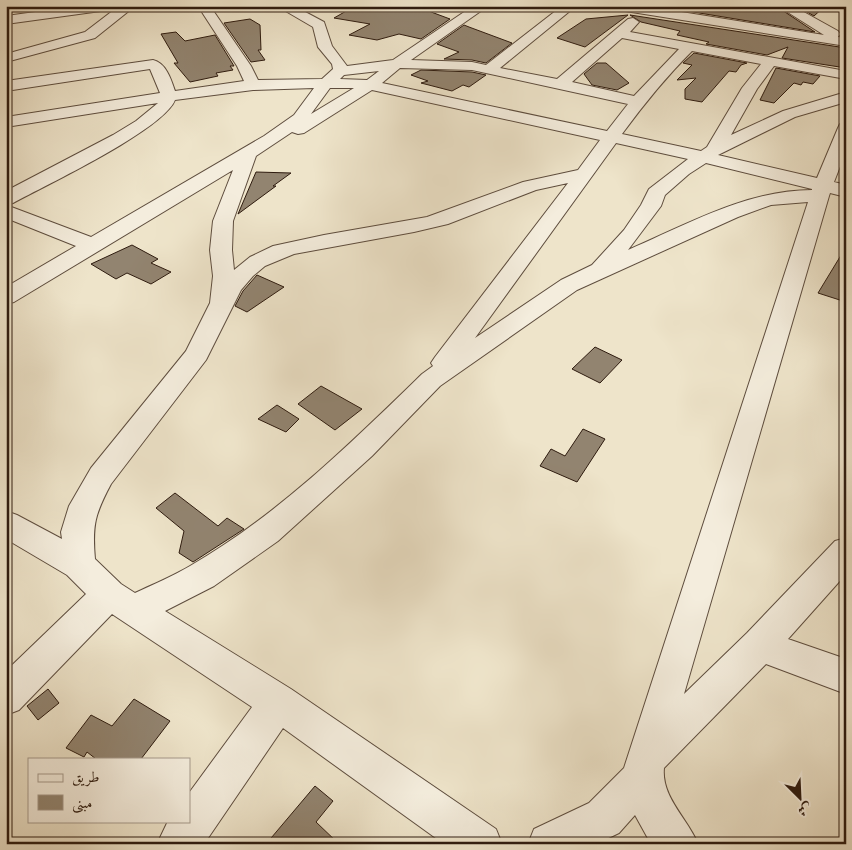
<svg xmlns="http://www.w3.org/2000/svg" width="852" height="850" font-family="'Sorts Mill Goudy',Amiri,serif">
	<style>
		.building { fill: #928470; stroke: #2e1b0f }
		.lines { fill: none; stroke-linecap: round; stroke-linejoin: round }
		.minor-casing { stroke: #5e4d3e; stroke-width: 2 }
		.minor { fill: #f4eddd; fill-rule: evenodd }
	</style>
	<rect width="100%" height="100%" fill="#eee4ca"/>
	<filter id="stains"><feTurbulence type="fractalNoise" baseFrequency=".004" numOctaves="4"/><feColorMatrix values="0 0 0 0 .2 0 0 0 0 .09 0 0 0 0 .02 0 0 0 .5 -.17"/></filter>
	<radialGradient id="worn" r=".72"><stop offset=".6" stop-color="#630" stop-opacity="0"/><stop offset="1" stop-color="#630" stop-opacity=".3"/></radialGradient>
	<g class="building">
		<polygon points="355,6 415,6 450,19 421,39 399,34 377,40 349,35 370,24 334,18"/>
		<polygon points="697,6 776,6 815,32 681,10 697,8"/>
		<polygon points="797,6 825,6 814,16"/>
		<polygon points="628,15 585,47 557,38 586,19"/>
		<polygon points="630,15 846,48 846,68 782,58 788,47 767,55 706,44 709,42 677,35 680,31 641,22"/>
		<polygon points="250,19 260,25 261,50 258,50 265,60 251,62 224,23"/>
		<polygon points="464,25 469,27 512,43 486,63 472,60 444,59 459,52 437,44"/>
		<polygon points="176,32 185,41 215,35 234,66 230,66 233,70 216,73 218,76 190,82 174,63 178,63 161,34"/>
		<polygon points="694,53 747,63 741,65 736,72 729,71 702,102 685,99 685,89 696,78 677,80 692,65 683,63"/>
		<polygon points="597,63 606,63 629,83 617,90 592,85 584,74"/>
		<polygon points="776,68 820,76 813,84 803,82 801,85 794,83 774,103 760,100"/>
		<polygon points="421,70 472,72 486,75 469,87 463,85 452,91 421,83 428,81 411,75"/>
		<polygon points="256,172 291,173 273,186 276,186 238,214"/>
		<polygon points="132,245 158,259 151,263 171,272 151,284 127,273 116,279 91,264"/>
		<polygon points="846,247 846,302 818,293"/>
		<polygon points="257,275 284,287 247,312 235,306 243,291"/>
		<polygon points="595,347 622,360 600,383 572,369"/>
		<polygon points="321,386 362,409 335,430 298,404"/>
		<polygon points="277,405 299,419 286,432 258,419"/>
		<polygon points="583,429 605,439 577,482 540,466 551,449 565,456"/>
		<polygon points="175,493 218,526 227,518 244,529 193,562 179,553 184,531 156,508"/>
		<polygon points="48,689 59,703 38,720 27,706"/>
		<polygon points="134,699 170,721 141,759 96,759 87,752 84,757 66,748 91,715 112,726"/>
		<polygon points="315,786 333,801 316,822 339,844 266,844"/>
	</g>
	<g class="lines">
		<g class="minor-casing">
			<g id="minor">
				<polygon points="79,6 114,6 108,10 6,24 6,16"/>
				<polygon points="119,6 135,6 95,38 6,62 6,54 85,32"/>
				<path d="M198 6H210L251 66 258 80 322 79 333 69 332 64 318 47 313 27 277 6H294L324 22 332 46 347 66 393 60 473 6H488L411 60 472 62 486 65 562 6H576L500 68 557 79 628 19 633 18 639 22 630 32 846 71V79L774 66 757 89 731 135 783 111 846 92V102L795 117 718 155 817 178 838 128 840 124 846 123V151L834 182 846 185V197L830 193 829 196 684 694 747 633 835 541 846 538V574L788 639 846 659V694L766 664 664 768C661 797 688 819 698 844H651L635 815 619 833 596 844H528L534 829 589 803 624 768 808 202 771 205 738 217 577 290 440 386 372 456 278 541 214 586 165 611 291 689 496 829 502 844H444L283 728 204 844H157L168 821H189V793L252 707 112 614 19 710 6 715V671L86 594 67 575 6 539V511L17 515 62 539 61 532 69 506 91 468 186 351 210 303 213 276 210 250 213 221 233 170 14 302 6 304V287L76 246 6 218V205L91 237 264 136 294 115 314 88 253 90 175 100C163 130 46 185 13 203L6 205V191L113 135 136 121 158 103 6 127V117L160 93 150 69 6 91V81L153 60C166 63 171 79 175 91L244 81 237 66ZM622 38 679 49 634 96 572 82ZM692 51 761 64 742 88 707 147 701 151 622 134C644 104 666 77 692 51ZM400 68 472 70 628 104 607 131 382 83ZM379 71 367 80 340 79 344 75ZM330 88H354L311 114ZM372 90 600 140 578 170 523 182 427 217 324 235 273 246 250 257 234 270 232 250 233 221 256 156 292 132 298 134 304 133ZM616 143 688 159 649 189 641 205 624 230 592 265 561 280 475 338ZM706 163 812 189V190C747 190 686 225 628 250L661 206 665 195 689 174ZM568 183 435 357 431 363 433 366 422 374C351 443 277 516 190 566 173 576 154 584 135 593L121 584 95 559C92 525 95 514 111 484L206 360 241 290 253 276 265 266 294 254 414 232 448 224 536 190Z"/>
				<polygon points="613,6 644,6 824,35 778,6 793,6 838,31 840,34 838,37 846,38 846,46 619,10"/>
			</g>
		</g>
		<use href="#minor" class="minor"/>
	</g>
	<rect width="852" height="850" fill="none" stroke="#eee4ca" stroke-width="25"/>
	<rect x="8" y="8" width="837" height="835" fill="none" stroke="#2e1b0f" stroke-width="2.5"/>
	<rect x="12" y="12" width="827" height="825" fill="none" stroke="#2e1b0f"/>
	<rect x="28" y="758" width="162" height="65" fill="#f4eddd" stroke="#a5998b"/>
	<rect x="38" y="774" width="25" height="8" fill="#f4eddd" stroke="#a5998b"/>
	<text x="72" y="782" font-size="15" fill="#2e1b0f">طريق</text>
	<rect x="38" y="795" width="25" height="15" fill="#928470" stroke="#a5998b"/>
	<text x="72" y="808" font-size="15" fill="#2e1b0f">مبنى</text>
	<g transform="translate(800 798) rotate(156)" stroke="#f4eddd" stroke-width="4" paint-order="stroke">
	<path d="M0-4L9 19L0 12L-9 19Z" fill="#2e1b0f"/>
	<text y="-8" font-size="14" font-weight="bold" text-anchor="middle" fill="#2e1b0f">ش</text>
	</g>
	<rect width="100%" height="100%" filter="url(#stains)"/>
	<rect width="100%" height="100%" fill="url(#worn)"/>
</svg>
